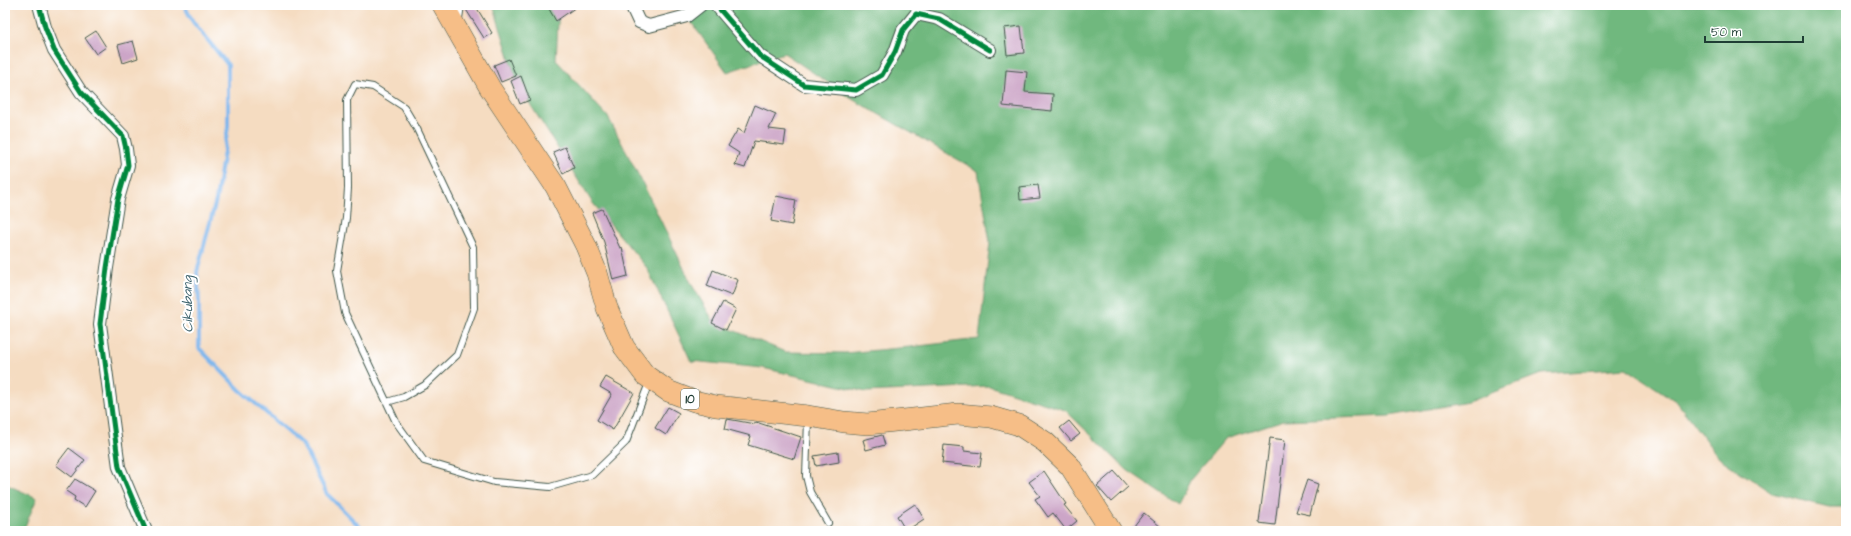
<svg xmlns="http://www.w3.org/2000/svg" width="1851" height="536" font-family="'Architects Daughter',sans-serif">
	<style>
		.forest { fill: #6fb87e; stroke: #477a59 }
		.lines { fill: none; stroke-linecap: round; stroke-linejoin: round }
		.stream { stroke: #7bb5ec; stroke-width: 4 }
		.building { fill: #cca5c7 }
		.lane-casing { stroke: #3f5549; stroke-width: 8 }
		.street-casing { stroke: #3f5549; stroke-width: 14 }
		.highway-casing { stroke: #3f5549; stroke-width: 22 }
		.lane { stroke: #fff; stroke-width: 6 }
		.street { stroke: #fff; stroke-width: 12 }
		.highway { stroke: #f6be87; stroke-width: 21 }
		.cycleway-casing { stroke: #fff; stroke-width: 8 }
		.cycleway { stroke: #00873e; stroke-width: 5 }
		.labels { text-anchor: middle; stroke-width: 4; stroke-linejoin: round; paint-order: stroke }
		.shield { fill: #fff; stroke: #627771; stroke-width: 1 }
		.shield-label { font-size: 12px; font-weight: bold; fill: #1f3d34 }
		.water-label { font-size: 14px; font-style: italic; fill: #3b616b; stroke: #fff }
	</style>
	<rect width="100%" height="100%" fill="#fff"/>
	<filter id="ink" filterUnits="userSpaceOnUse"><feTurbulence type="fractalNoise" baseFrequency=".025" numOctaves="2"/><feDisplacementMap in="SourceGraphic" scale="8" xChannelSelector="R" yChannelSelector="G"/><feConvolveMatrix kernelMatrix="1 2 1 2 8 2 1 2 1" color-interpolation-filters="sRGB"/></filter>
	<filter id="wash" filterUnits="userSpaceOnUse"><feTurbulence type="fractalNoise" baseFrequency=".012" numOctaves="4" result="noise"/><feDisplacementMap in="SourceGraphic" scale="16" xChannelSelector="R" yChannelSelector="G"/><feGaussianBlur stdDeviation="0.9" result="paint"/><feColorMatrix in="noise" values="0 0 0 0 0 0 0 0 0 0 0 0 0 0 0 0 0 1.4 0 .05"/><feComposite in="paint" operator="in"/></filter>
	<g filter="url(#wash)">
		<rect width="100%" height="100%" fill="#f5dcc1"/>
		<g class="forest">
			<polygon points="493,5 559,5 556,60 608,117 641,180 692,285 714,322 785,352 845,353 910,347 979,339 990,242 978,171 852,99 784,53 727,72 679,5 1846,5 1846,507 1829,507 1772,493 1719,458 1677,402 1626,368 1541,374 1468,402 1389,416 1284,420 1226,438 1191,479 1178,504 1127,470 1065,410 989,386 866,392 763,368 691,361 647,268 592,202 518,85"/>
			<polygon points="5,484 37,498 23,531 5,531"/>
		</g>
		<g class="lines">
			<polyline class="stream" points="184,5 193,22 228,65 228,127 216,200 197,272 199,301 199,348 240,390 303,445 327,494 364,531"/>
		</g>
		<g id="blocks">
			<g class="building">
				<polygon points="465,5 475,5 492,33 484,38 465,8"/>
				<polygon points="554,5 579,5 556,21 549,9"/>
				<polygon points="1021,26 1024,53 1007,55 1004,28"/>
				<polygon points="96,31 106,47 96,54 85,38"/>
				<polygon points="133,41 138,58 123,63 118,45"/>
				<polygon points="509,59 516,76 501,82 494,65"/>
				<polygon points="1006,70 1027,72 1025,92 1053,94 1052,111 1003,106"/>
				<polygon points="521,76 530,100 520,104 511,81"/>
				<polygon points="755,105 776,114 769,129 786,131 784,145 754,141 745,168 735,165 739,153 728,146 738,129 744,133"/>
				<polygon points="565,147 574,168 563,174 553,152"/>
				<polygon points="1038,185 1040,198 1020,200 1019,187"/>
				<polygon points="776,196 796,200 792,225 771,221"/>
				<polygon points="602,209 620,248 622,247 628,276 613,280 604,242 592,213"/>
				<polygon points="713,270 738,280 732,296 707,286"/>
				<polygon points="723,302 736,309 726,330 712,323"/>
				<polygon points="606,377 634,393 613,430 597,420 612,394 600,387"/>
				<polygon points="668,407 679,413 666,435 655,428"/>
				<polygon points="727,419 755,424 756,422 801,437 794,459 748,445 751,436 725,429"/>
				<polygon points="1069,421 1080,434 1071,441 1060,428"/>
				<polygon points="882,435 885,445 866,450 863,440"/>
				<polygon points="1270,438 1285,440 1275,525 1259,523"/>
				<polygon points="944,445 964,447 964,451 982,453 980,467 942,463"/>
				<polygon points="69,448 85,460 72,477 56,465"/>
				<polygon points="838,452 839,462 816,466 814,456"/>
				<polygon points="1044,471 1066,504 1064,505 1077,521 1066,530 1053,513 1048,517 1035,499 1040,496 1029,482"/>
				<polygon points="1114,471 1128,487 1111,502 1097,486"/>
				<polygon points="75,479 95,491 85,507 74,500 75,497 66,491"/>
				<polygon points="1307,480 1318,484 1310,515 1296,512"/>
				<polygon points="915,504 924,519 906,531 897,516"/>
				<polygon points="1144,513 1166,531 1130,531"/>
			</g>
		</g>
	</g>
	<g filter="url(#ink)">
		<use href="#blocks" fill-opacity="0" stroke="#3f5549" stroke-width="1"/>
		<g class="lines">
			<g class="lane-casing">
				<g id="lane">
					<polyline points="387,402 404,397 425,385 457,355 474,308 473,247 417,129 404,107 373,87 355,84 347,100 348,188 346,218 337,271 345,313 396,422 424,461 494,482 550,487 592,475 626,442 649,383"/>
					<polyline points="808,420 806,476 810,492 828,523"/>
				</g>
			</g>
			<g class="street-casing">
				<g id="street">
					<polyline points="39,5 45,27 54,50 81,92 123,136 126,149 128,165 118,199 107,268 100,324 119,467 146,531"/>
					<polyline points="631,5 639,22 649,26 687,16 701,5"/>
					<polyline points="716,5 760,56 804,85 856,90 882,75 895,52 903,30 916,14 939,19 990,50"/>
					<polyline points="455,25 458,5"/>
				</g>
			</g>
			<g class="highway-casing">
				<polyline id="highway" points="443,5 490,88 556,187 586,246 597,273 607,308 624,347 645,375 668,391 694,401 716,406 808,416 844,422 868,424 958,414 991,417 1019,425 1045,442 1070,466 1111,531"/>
			</g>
			<use href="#lane" class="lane"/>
			<use href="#street" class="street"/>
			<use href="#highway" class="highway"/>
			<g class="cycleway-casing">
				<g id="cycleway">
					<polyline points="39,5 45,27 54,50 81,92 123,136 126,149 128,165 118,199 107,268 100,324 119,467 146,531"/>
					<polyline points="716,5 760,56 804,85 856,90 882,75 895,52 903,30 916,14 939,19 990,50"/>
				</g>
			</g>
			<use href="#cycleway" class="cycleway"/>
		</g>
	</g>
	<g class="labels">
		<rect class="shield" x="681" y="389" width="18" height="20" rx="3"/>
		<g class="shield-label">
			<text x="690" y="403">10</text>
		</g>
		<g class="water-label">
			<text transform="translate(187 304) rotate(-91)" y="5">Cikubang</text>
		</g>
	</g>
	<rect width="1851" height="536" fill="none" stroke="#fff" stroke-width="20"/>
	<path d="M1705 36v6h98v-6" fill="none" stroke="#1f3d34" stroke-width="2"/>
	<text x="1711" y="36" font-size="12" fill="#1f3d34" stroke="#ffffff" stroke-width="3" paint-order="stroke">50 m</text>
</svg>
